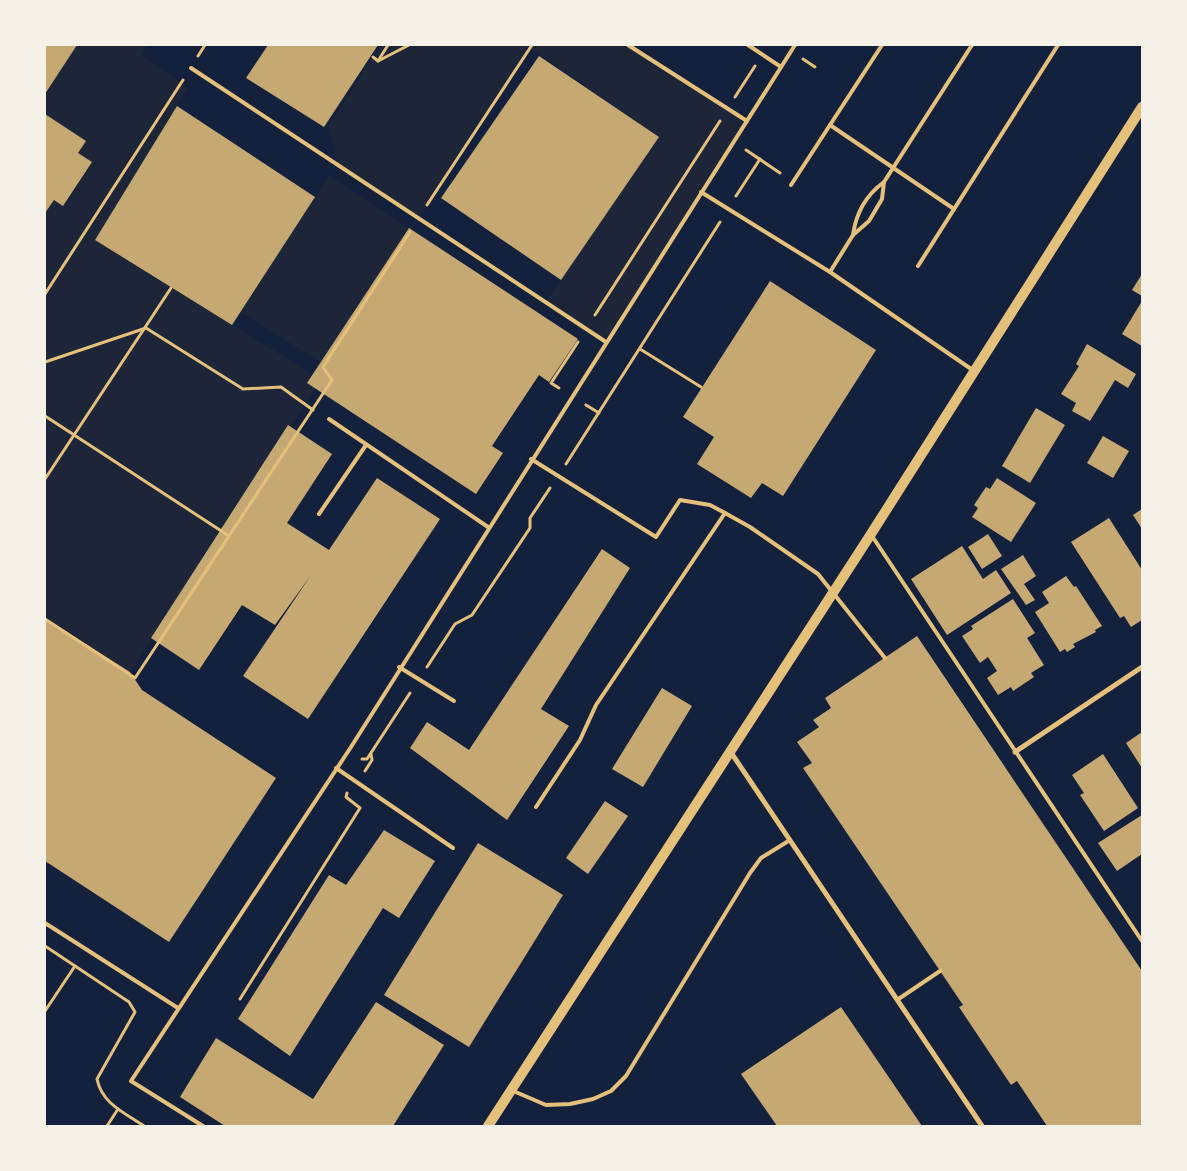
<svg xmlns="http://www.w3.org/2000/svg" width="1187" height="1171" font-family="Overpass,sans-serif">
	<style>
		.green { fill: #1d2539 }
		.building { fill: #c6a872 }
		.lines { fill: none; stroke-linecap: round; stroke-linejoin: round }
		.path { stroke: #e5c07b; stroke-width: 3 }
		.service { stroke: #e5c07b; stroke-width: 4 }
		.minor { stroke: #e5c07b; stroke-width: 5 }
		.secondary { stroke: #e5c07b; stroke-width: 10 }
	</style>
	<rect width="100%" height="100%" fill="#14213d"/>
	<g class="green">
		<polygon points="77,45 148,45 142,55 188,88 95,240 312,374 307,383 315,389 130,672 45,618 45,212 54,200 64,206 92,163 78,153 86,141 45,114 45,94"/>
		<polygon points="381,45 628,45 747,121 606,342 545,303 659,137 531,48 418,219 338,166 328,126"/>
		<polygon points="329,176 409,228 320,362 241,312"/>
	</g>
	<g class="building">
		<polygon points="45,45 77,45 45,94"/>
		<polygon points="268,45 378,45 324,127 246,78"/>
		<polygon points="539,56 659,137 561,280 441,198"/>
		<polygon points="177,106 315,197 232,325 95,240"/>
		<polygon points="45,114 86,141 78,153 92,162 63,206 54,200 45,213"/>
		<polygon points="409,228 578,339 549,382 539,375 492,446 503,453 476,494 307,383"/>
		<polygon points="1142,274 1142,296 1132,290"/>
		<polygon points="770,281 876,350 783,496 762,483 751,498 697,464 714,437 683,417"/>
		<polygon points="1142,301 1142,346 1122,334"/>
		<polygon points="1087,344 1136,374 1128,388 1115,380 1090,421 1072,411 1076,403 1061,394 1079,366 1076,364"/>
		<polygon points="1036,408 1065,425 1030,483 1002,466"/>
		<polygon points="288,425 332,454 287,523 329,550 377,478 440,519 308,719 243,676 311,575 275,625 242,605 199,670 151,638"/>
		<polygon points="1103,436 1129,451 1113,478 1087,463"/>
		<polygon points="997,478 1036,503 1011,542 972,517 978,508 974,505 986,487 990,489"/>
		<polygon points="1142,509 1142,529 1133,515"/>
		<polygon points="1109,518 1142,570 1142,620 1131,627 1124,616 1120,618 1071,542"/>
		<polygon points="988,534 1002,556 982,569 968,547"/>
		<polygon points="962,546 983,579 996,570 1011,593 947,635 911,579"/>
		<polygon points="602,549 630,568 541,709 569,726 507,820 410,748 427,722 469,750"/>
		<polygon points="1023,555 1036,576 1024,584 1035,600 1026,605 1001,569"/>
		<polygon points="1066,576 1074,587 1076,586 1102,626 1095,630 1096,632 1073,644 1075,647 1067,652 1065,649 1060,652 1035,612 1049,603 1042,592"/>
		<polygon points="1013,599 1035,633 1027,638 1044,665 1031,673 1034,677 1013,691 1011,687 998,695 987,678 997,671 988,657 980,663 962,636 973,629 971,626"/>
		<polygon points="45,618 130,672 142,690 276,778 169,942 45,861"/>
		<polygon points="917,636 1142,971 1142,1126 1047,1126 1017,1081 1011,1085 959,1007 963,1005 803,768 812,763 797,742 819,727 813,720 831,708 825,698"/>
		<polygon points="662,688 692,706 643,787 612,769"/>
		<polygon points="1142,732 1142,768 1126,743"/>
		<polygon points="1103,754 1138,808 1104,831 1080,795 1084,793 1072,775"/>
		<polygon points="605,801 628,816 588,874 566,858"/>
		<polygon points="1142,815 1142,854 1117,871 1098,843"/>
		<polygon points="384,830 435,861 399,918 383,908 290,1056 238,1019 329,875 346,885"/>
		<polygon points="478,843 563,895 469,1047 384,995"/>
		<polygon points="376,1002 444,1045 393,1126 225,1126 180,1097 216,1038 313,1099"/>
		<polygon points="841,1007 922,1126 777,1126 741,1074"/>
	</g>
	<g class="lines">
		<g class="path">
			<polyline points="198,56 205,45"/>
			<polyline points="373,57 378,61 388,45"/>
			<polyline points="803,59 815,67"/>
			<polyline points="378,61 409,45"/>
			<polyline points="735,97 755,66"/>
			<polyline points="746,150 780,173"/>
			<polyline points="736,196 760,159"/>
			<polyline points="427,205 532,45"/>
			<polyline points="45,294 183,80"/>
			<polyline points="595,315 720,121"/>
			<polyline points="640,349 701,387"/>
			<polyline points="45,362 146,328 243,389 281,387 313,410"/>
			<polyline points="559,388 551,383 578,342"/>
			<polyline points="586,405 599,413"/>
			<polyline points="45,416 229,536"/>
			<polyline points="566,464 720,222"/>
			<polyline points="45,479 171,288"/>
			<polyline points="45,619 135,678 332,380 323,367 410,232"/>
			<polyline points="427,667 455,624 472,615 530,528 530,518 550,488"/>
			<polyline points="362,759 367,759 410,693"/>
			<polyline points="365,771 372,760 371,754"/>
			<path d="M45 946 129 1002 135 1012 97 1079C102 1104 125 1113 144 1126"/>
			<polyline points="240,999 360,808 346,797 347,793"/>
			<polyline points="45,1011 75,966"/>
			<polyline points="107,1126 118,1109"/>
		</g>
		<g class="service">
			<polyline points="628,45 747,121"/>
			<polyline points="748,45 781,67"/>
			<polyline points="191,68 606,342"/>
			<polyline points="830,125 954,209"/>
			<polyline points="791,185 882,45"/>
			<polyline points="701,192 830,272 974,371"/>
			<path d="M853 235C856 213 866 195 884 182L972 45"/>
			<polyline points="918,266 1058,45"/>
			<polyline points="830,272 853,235 869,221 882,199 884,182"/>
			<polyline points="329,419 488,527"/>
			<polyline points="531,459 656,537 680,500 710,505 725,513 750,527 818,574 885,658"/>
			<polyline points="319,514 366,445"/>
			<polyline points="872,536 1142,941"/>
			<polyline points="399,667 454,701"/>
			<polyline points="336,768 453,848"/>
			<polyline points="536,807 580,740 596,705 725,513"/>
			<polyline points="45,923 178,1008"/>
			<polyline points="897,1000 940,971"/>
			<polyline points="511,1090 546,1105 570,1104 593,1099 611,1091 626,1076 750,873 761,858 790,840"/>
			<polyline points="203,1126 131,1081 351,747 795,45"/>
		</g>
		<g class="minor">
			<polyline points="730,751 982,1126"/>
			<polyline points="1015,752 1142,667"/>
		</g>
		<polyline class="secondary" points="488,1126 871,534 1142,107"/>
	</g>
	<rect width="1187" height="1171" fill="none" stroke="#f6f1e7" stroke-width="92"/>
</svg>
